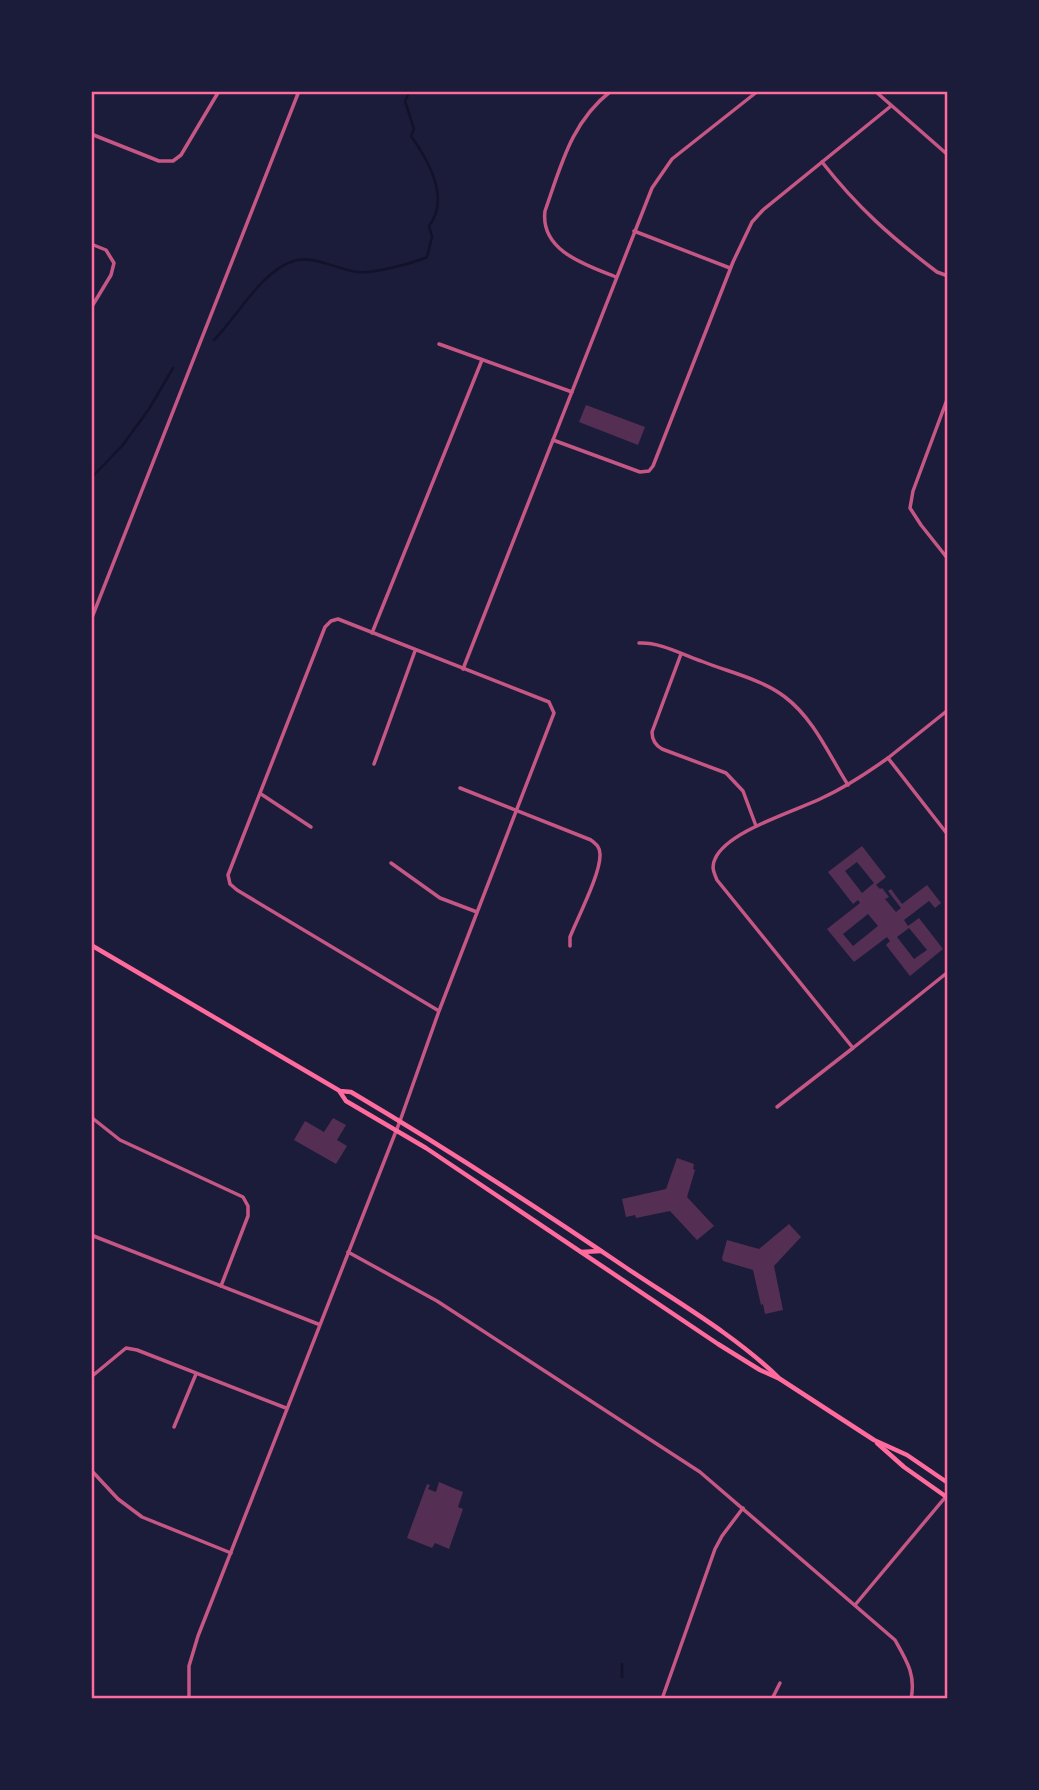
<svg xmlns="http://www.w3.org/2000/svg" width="1039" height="1790" font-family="'Archivo Narrow',sans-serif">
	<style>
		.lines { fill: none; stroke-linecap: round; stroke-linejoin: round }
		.stream { stroke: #12122b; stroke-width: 2.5 }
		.building { fill: #542f53; fill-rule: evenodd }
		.minor { stroke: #c65784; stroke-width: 3.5 }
		.tertiary { stroke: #c65784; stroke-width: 3.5 }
		.secondary { stroke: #ff6b9d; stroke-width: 4.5 }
		.neatline { fill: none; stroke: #ff6b9d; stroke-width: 2.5 }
	</style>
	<rect width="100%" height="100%" fill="#1b1b3a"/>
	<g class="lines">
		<g class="stream">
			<path d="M214 340C237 317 262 270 294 261 315 255 338 270 358 272 372 274 414 263 427 257L432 237 429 226C450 199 429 161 411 136L414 129 405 101 410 91"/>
			<polyline points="91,478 122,446 149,409 173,368"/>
			<polyline points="622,1677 622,1664"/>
		</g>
	</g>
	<g class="building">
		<polygon points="586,405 645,427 638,445 579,422"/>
		<path d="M862 846 886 877 876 885 880 889 882 888 889 897 885 899 896 912 901 908 888 891 891 889 902 904 927 885 941 903 935 908 929 901 904 920 908 926 919 918 943 949 910 976 886 945 890 941 887 937 854 962 827 929 860 903 858 900 853 904 828 872ZM857 862 874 883 862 893 845 871ZM868 914 878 926 853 946 843 934ZM909 928 927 950 914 959 897 937Z"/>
		<polygon points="333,1118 346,1125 337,1140 347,1146 336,1164 294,1140 305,1121 324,1132"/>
		<polygon points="677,1158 694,1164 693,1169 695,1170 687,1197 714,1226 697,1240 670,1211 636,1218 635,1215 626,1217 622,1199 666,1189"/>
		<polygon points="789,1224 801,1237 774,1266 783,1310 765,1314 763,1304 761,1305 753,1270 723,1261 722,1258 727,1240 759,1249"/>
		<polygon points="439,1482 463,1492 458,1507 463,1509 449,1549 435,1543 432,1548 407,1538 427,1484 430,1485 428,1489 436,1492"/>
	</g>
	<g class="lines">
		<g class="minor">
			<path d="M611 91C571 122 561 166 545 211 540 251 586 265 616 277"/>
			<polyline points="875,91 948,155"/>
			<polyline points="91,134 159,161 173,161 181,155 219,91"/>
			<path d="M822 162C858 208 891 237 937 272L948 276"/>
			<polyline points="634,231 730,268"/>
			<polyline points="91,244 106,250 114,263 111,275 91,308"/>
			<polyline points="439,344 572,392"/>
			<polyline points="948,397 913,491 910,508 921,525 948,559"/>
			<polyline points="553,440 640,472 649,471 653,466 733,262 752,222 763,210 891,106"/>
			<polyline points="372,633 482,360"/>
			<path d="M639 643C660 642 681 654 701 661 728 672 762 679 785 697 814 719 829 755 848 785"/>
			<path d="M681 654 652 732C652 740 655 745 662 749L726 773 743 791 756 826"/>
			<polyline points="463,669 652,188 672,159 758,91"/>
			<polyline points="948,710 888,758 948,835"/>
			<path d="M888 758C867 773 846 787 822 798 796 811 727 831 715 859 711 867 714 873 717 880L853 1048 948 972"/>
			<polyline points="374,764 415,651"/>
			<path d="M460 788 591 840C596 844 600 847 600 854 601 873 578 917 570 937V946"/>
			<polyline points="261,794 311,827"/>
			<polyline points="391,863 440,898 477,912"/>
			<polyline points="777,1107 853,1048"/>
			<polyline points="91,1117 120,1140 243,1197 248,1206 248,1216 221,1286"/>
			<polyline points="91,1235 318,1324"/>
			<path d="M348 1252 437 1301 700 1472 895 1640C907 1661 916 1675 911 1699"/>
			<polyline points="91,1377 126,1348 137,1350 286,1408"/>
			<polyline points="174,1427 196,1374"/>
			<polyline points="91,1470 118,1499 142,1517 231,1553"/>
			<polyline points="855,1605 948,1494"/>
			<polyline points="189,1699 189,1666 198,1636 400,1121 439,1011 554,713 549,702 338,619 331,621 325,627 228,875 230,884 237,890 439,1011"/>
			<polyline points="662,1699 715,1549 722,1536 743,1508"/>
			<polyline points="772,1699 780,1683"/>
		</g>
		<polyline class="tertiary" points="91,620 299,91"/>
		<g class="secondary">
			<path d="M91 945 340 1091 351 1092C444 1147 535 1206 625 1267 677 1302 735 1335 780 1379"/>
			<polyline points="340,1092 346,1101 426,1148 718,1344 760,1370 780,1379 874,1440 907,1455 948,1483"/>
			<polyline points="581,1252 601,1251"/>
			<polyline points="877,1443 904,1467 948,1498"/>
		</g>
	</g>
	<rect width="1039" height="1790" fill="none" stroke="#1b1b3a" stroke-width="186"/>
	<rect x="93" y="93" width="853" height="1604" class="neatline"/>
</svg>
